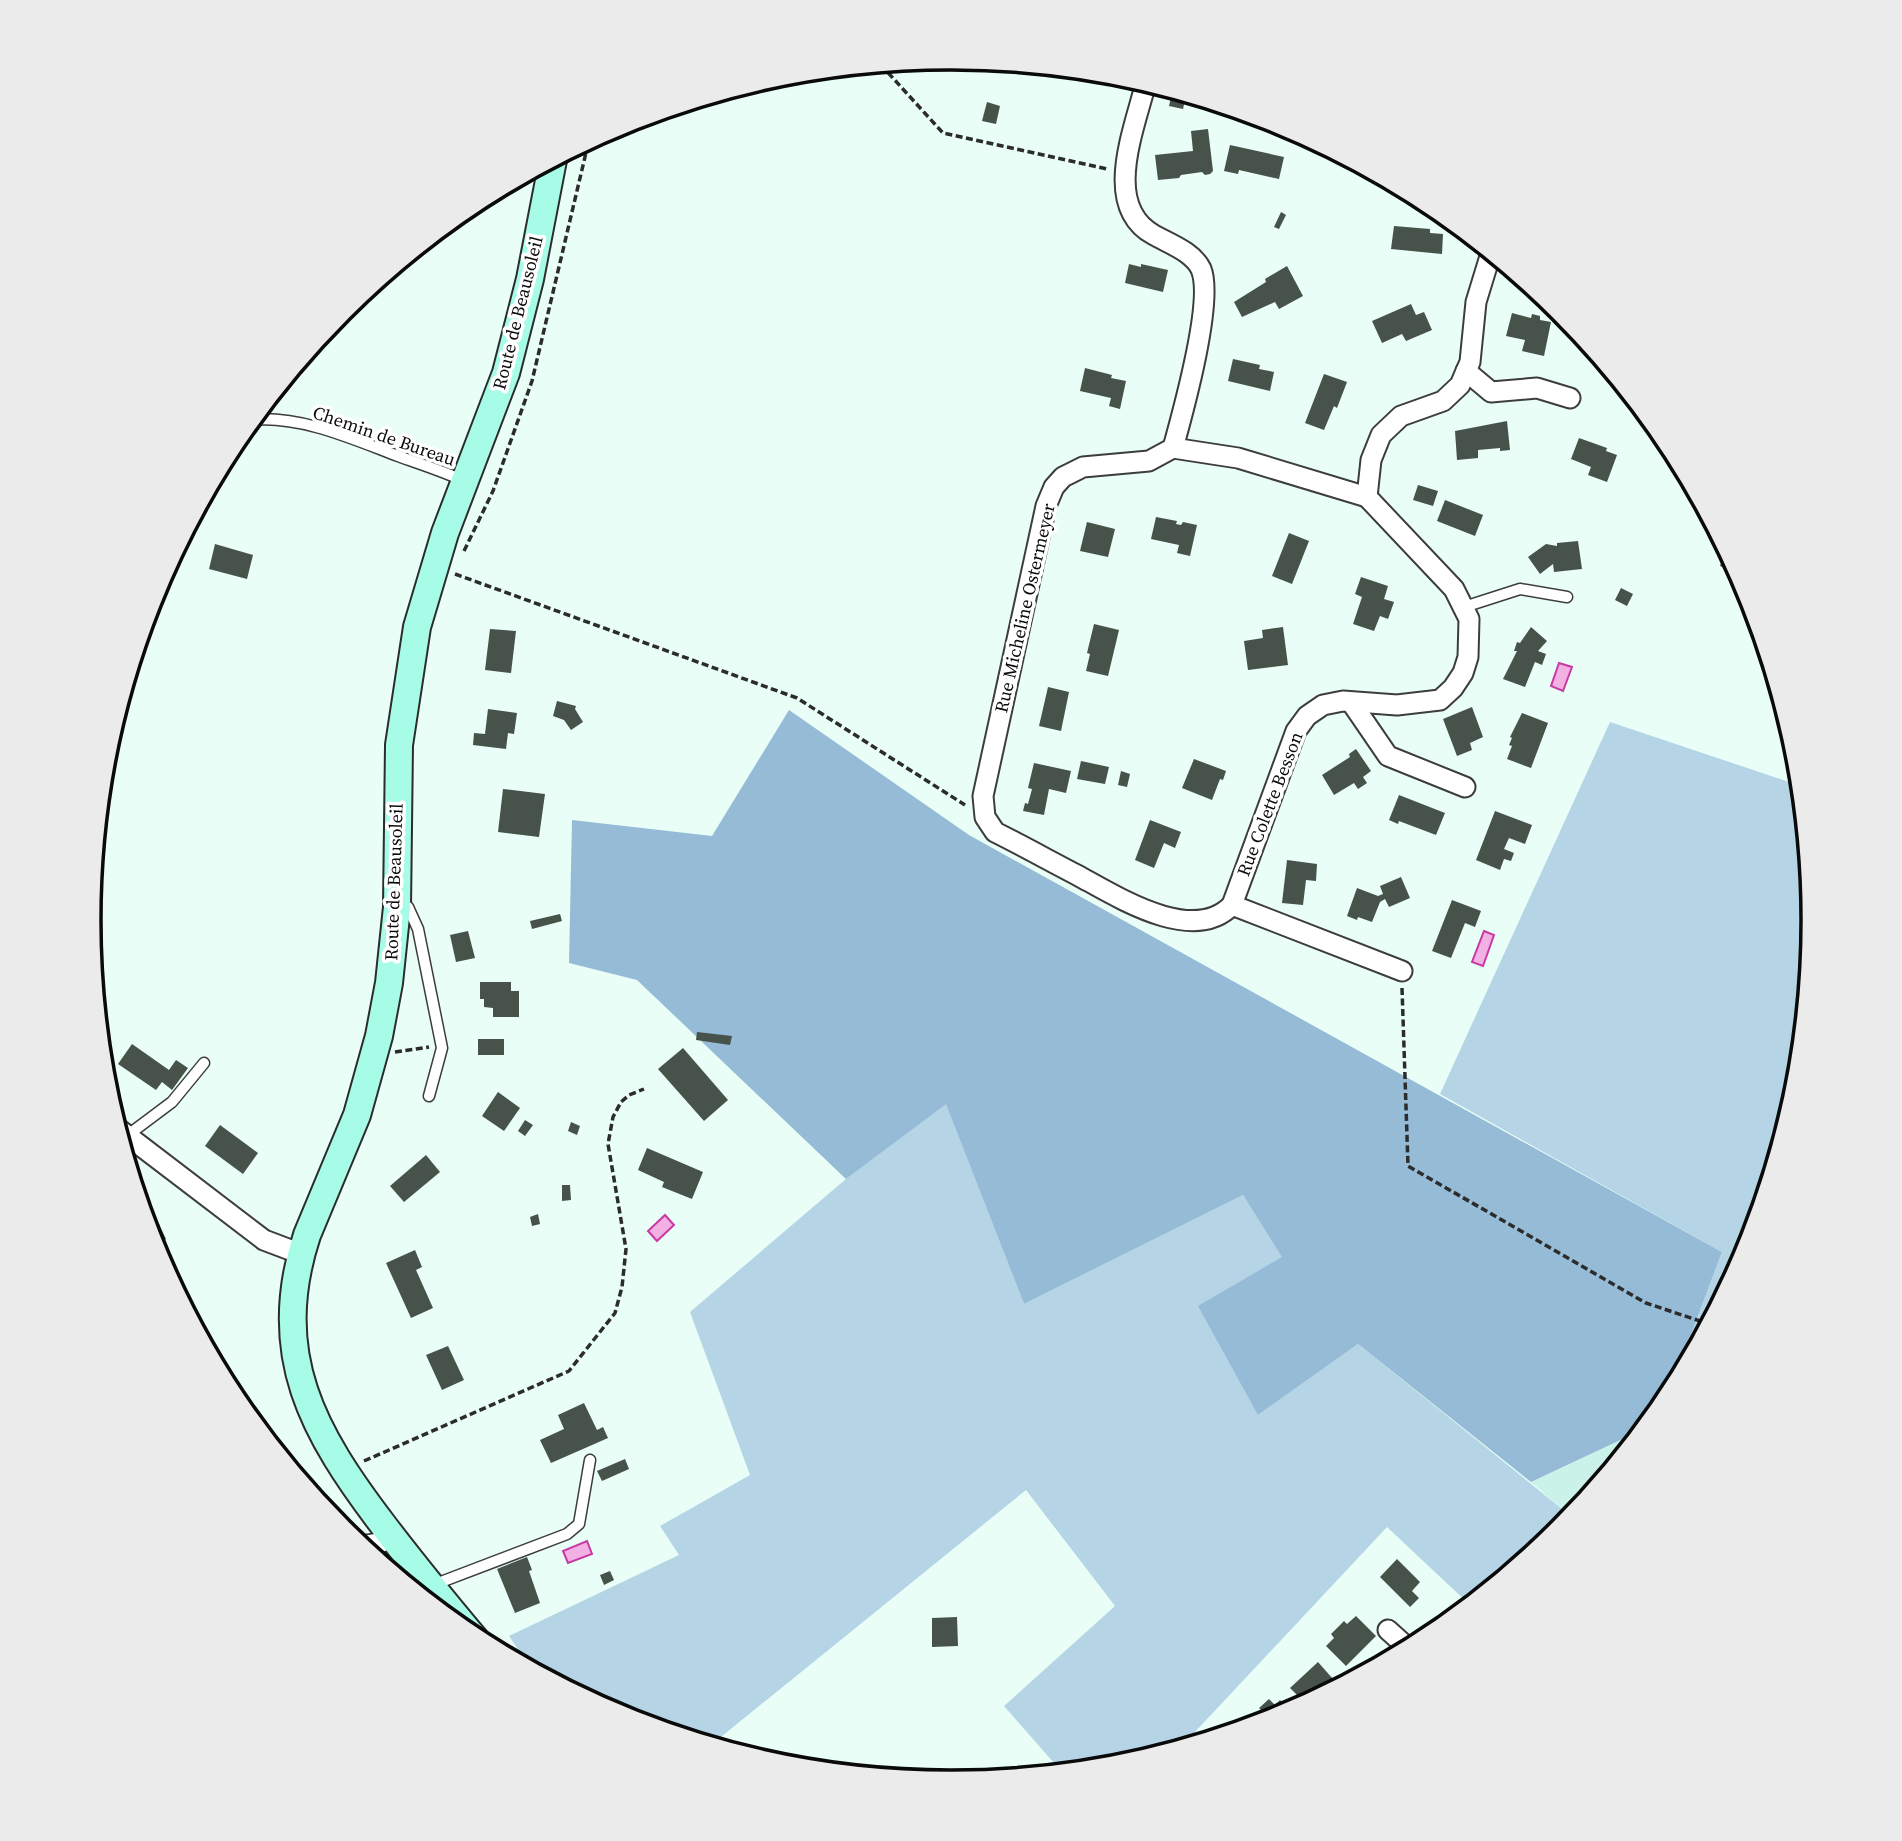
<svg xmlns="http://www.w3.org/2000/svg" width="1902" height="1841" font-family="'Source Serif 4',serif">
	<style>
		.farmland { fill: #caf2e9 }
		.green { fill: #b5d5e6 }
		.forest { fill: #95bbd6 }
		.water { fill: #f3b0e3; stroke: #c73aa2; stroke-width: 2 }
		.building { fill: #47524a }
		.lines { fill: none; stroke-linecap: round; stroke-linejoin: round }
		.service-casing { stroke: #3d3d3d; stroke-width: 13 }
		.minor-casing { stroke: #3d3d3d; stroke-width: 23 }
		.secondary-casing { stroke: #2c2c2c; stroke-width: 30 }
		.path { stroke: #2c2c2c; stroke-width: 3.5; stroke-dasharray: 7 3.5; stroke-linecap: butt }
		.service { stroke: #fff; stroke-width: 10 }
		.minor { stroke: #fff; stroke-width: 19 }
		.secondary { stroke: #a6fce7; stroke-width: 26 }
		.labels { text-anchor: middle; stroke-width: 7; stroke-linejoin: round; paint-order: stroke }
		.street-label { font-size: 18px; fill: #0a0a0a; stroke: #fff }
		.rim { fill: none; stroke: #0a0a0a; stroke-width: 3.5 }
	</style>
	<rect width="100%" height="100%" fill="#e8fef7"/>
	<polygon class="farmland" points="1646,1428 1572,1517 1531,1482 1555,1471"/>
	<g class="green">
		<polygon points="1610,722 1801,786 1814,921 1797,1089 1748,1251 1664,1406 1722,1252 1440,1094"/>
		<polygon points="946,1103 1024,1304 1243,1195 1283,1257 1258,1415 1358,1344 1572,1517 1561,1531 1470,1605 1387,1527 1179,1749 1119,1767 1062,1772 1004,1706 1115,1606 1026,1490 711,1745 620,1717 532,1670 509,1636 679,1555 660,1526 750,1475 690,1312 846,1179"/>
	</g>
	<polygon class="forest" points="789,710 969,835 1722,1252 1664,1406 1646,1428 1531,1482 1358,1344 1258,1415 1198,1306 1282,1257 1243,1195 1024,1304 946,1104 846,1179 637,980 569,963 572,820 712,836"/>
	<g class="water">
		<polygon points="1559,663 1572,667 1563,691 1551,686"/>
		<polygon points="1484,931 1494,935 1483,966 1472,962"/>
		<polygon points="665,1215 674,1225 657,1241 648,1231"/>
		<polygon points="587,1541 592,1554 568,1563 563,1551"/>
	</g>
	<g class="building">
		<polygon points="1171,97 1185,100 1183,109 1169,106"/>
		<polygon points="987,102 1000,106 996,124 982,121"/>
		<polygon points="1208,129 1213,171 1210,174 1205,175 1202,172 1181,175 1179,178 1158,180 1155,155 1193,151 1191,131"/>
		<polygon points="1230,145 1284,157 1279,179 1239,170 1238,174 1224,171"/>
		<polygon points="1281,212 1286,215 1279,229 1274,227"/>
		<polygon points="1394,226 1430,229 1430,233 1443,234 1442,254 1391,249"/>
		<polygon points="1129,264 1141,267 1141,264 1168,270 1163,292 1125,283"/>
		<polygon points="1287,266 1303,296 1279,309 1275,302 1242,317 1234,302 1266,282 1265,279"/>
		<polygon points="1411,304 1416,315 1424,312 1432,330 1406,341 1402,334 1382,343 1372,321"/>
		<polygon points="1512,313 1531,318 1532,314 1540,316 1540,320 1551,322 1544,356 1522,351 1525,340 1506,336"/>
		<polygon points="1580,334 1590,346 1588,349 1576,344"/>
		<polygon points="1233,359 1260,365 1259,369 1274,372 1270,391 1228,381"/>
		<polygon points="1085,368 1112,375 1111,378 1126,381 1120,409 1109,406 1111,398 1080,391"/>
		<polygon points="1324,374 1347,382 1337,408 1334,406 1324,430 1305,423"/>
		<polygon points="1507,421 1510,450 1500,451 1500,448 1478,450 1478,458 1457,460 1455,431"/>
		<polygon points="1579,438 1607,448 1606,451 1617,455 1607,482 1588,475 1591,467 1571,459"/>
		<polygon points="1418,485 1438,491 1433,506 1413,500"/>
		<polygon points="1445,500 1483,515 1475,536 1437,521"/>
		<polygon points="1156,517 1177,521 1176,524 1181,525 1183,522 1197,525 1190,556 1177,553 1179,545 1151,539"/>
		<polygon points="1087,522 1115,529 1108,557 1080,551"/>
		<polygon points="1289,533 1309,541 1292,584 1272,576"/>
		<polygon points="1578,541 1582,569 1554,572 1553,564 1540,574 1528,557 1546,544 1557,546 1557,543"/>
		<polygon points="215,544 253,555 247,579 209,569"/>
		<polygon points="1726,549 1739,573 1720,566"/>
		<polygon points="1361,577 1388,586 1384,599 1394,602 1388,619 1380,616 1374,631 1353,624 1362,597 1355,594"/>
		<polygon points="1621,588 1633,594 1627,606 1615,600"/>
		<polygon points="1094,624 1119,630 1108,676 1086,671 1090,654 1087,653"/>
		<polygon points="1283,627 1288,665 1248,670 1244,641 1263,638 1262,630"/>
		<polygon points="1531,627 1547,641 1538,651 1546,654 1542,665 1535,662 1525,687 1503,679 1517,651 1514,651 1517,642 1520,643"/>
		<polygon points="490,629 516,631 511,673 485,670"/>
		<polygon points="1048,687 1069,692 1061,731 1039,726"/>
		<polygon points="557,701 576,706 575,709 583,722 571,730 564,720 553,716"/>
		<polygon points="1472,707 1483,737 1470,743 1472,750 1457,756 1443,719"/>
		<polygon points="488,709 517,713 514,734 508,733 506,749 473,745 474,733 485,734"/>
		<polygon points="1522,713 1548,723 1531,768 1507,759 1512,746 1509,745 1512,738 1510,737"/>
		<polygon points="1356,749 1371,771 1363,777 1367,783 1358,789 1354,783 1334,795 1322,775 1350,757 1349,754"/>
		<polygon points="1194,759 1226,771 1223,780 1220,779 1212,800 1182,788"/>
		<polygon points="1081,761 1109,767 1105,784 1077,779"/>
		<polygon points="1034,763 1071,771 1066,793 1049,789 1044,815 1023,811 1025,803 1028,804 1032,789 1028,788"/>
		<polygon points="1121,771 1130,774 1127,787 1118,785"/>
		<polygon points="503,789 545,794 539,837 498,832"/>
		<polygon points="1399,795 1445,813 1436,835 1399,821 1398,824 1389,820"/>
		<polygon points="1495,811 1532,825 1525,844 1509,838 1504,849 1514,853 1511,861 1504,859 1500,870 1476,860"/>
		<polygon points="1150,820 1181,832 1175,848 1164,843 1154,868 1135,860"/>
		<polygon points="1287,860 1317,864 1316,881 1306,880 1303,905 1282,903"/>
		<polygon points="1401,877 1410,898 1389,907 1385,899 1380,902 1372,922 1358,917 1357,920 1347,916 1357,888 1378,896 1383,894 1380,886"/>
		<polygon points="1452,900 1481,911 1475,927 1465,923 1451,958 1432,951"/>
		<polygon points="560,914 562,921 532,929 530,921"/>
		<polygon points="468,931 475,958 456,962 450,935"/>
		<polygon points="480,982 511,982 511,991 519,991 519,1017 493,1017 493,1008 484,1007 484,999 480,999"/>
		<polygon points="697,1032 732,1036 730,1045 696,1040"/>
		<rect x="478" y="1039" width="26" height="16"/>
		<polygon points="132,1044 169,1070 176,1060 188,1068 172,1090 162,1082 156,1090 118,1064"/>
		<polygon points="683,1048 728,1100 704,1121 658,1069"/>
		<polygon points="498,1092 520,1108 504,1131 482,1116"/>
		<polygon points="525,1120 533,1125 525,1136 518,1131"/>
		<polygon points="571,1122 580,1126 577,1135 568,1131"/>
		<polygon points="220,1125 258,1153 243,1174 205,1146"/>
		<polygon points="647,1148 703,1172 692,1199 662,1187 664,1182 638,1170"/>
		<polygon points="426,1155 440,1172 404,1202 390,1186"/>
		<polygon points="562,1185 570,1185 571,1200 562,1201"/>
		<polygon points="538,1214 540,1224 532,1226 530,1217"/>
		<polygon points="153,1221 157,1226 159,1224 166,1239 153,1249 146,1226"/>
		<polygon points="415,1250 422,1267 416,1270 433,1308 411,1318 386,1263"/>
		<polygon points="448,1346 464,1380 442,1390 426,1355"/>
		<polygon points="232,1390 244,1407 241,1409 229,1392"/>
		<polygon points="584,1403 597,1430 603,1427 608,1438 551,1463 540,1440 564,1429 558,1415"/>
		<polygon points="625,1459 629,1469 602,1481 597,1471"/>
		<polygon points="527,1557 532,1570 529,1571 540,1603 515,1613 497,1569"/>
		<polygon points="1397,1559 1420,1582 1412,1591 1419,1598 1410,1607 1380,1577"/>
		<polygon points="610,1571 614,1580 604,1585 600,1575"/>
		<polygon points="1449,1614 1454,1619 1436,1633 1433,1630"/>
		<polygon points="1356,1616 1376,1636 1346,1666 1326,1646 1334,1638 1331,1634 1344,1621 1347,1624"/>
		<polygon points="957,1617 958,1646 932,1647 932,1618"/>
		<polygon points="1318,1662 1333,1679 1306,1704 1290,1688"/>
		<polygon points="1269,1699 1275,1705 1280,1700 1291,1712 1251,1727 1265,1714 1259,1708"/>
	</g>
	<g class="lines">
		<g class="service-casing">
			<g id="service">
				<path d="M251 420C300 415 353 439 398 456 420 464 443 471 464 481"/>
				<polyline points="1464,607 1520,589 1567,597"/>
				<polyline points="400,907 408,907 418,929 442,1048 429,1096"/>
				<polyline points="128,1135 172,1102 204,1063"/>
				<polyline points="433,1585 567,1534 579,1524 590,1460"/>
			</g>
		</g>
		<g class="minor-casing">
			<g id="minor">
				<path d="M1146 82C1135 128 1101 206 1154 235 1170 244 1193 252 1201 269 1214 300 1183 412 1173 448L1149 461 1083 467 1063 477 1054 487 1046 506 983 796 985 817 995 832C1023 846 1050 861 1077 875 1116 896 1193 946 1232 905L1296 731 1307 716 1323 705 1343 701 1397 705 1440 700 1453 688 1463 673 1468 657 1469 619 1454 589 1367 497 1371 460 1381 435 1401 416 1443 401 1460 385 1470 362 1476 302 1491 253"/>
				<polyline points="1466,371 1491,392 1537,388 1570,398"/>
				<polyline points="1173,448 1238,458 1367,497"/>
				<polyline points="1351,702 1388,756 1465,787"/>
				<polyline points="1232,905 1402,971"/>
				<polyline points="116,1127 264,1240 301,1254"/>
				<polyline points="360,1546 380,1543 391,1535"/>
				<polyline points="1388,1630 1409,1649"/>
			</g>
		</g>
		<g class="secondary-casing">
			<path id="secondary" d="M475 1639C444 1602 413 1564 384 1526 313 1433 268 1354 307 1235L357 1115 379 1036 389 983 397 907 399 745 417 627 445 533 506 373 530 279 553 160"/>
		</g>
		<g class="path">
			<polyline points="881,65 943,133 1107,169"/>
			<polyline points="464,551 493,491 532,381 589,140"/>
			<polyline points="455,574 797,698 965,805"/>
			<polyline points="1402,988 1408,1166 1646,1303 1709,1324"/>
			<polyline points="395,1052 429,1047"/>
			<polyline points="364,1461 569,1371 615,1313 622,1287 626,1249 608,1144 613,1117 621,1102 629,1095 644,1089"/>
		</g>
		<use href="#service" class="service"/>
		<use href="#minor" class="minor"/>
		<use href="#secondary" class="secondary"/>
	</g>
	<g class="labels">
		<g class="street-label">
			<text transform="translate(518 313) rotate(-76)" y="6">Route de Beausoleil</text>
			<text transform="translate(384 436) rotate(19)" y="6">Chemin de Bureau</text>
			<text transform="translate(1025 608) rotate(-77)" y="6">Rue Micheline Ostermeyer</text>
			<text transform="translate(1270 804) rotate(-69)" y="6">Rue Colette Besson</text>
			<text transform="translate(394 882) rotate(-88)" y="6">Route de Beausoleil</text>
		</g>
	</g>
	<path d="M0 0H1902V1841H0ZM101 920a850 850 0 1 1 1700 0a850 850 0 1 1-1700 0Z" fill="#ebebeb" fill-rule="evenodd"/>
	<path class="rim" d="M101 920a850 850 0 1 1 1700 0a850 850 0 1 1-1700 0Z"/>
</svg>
